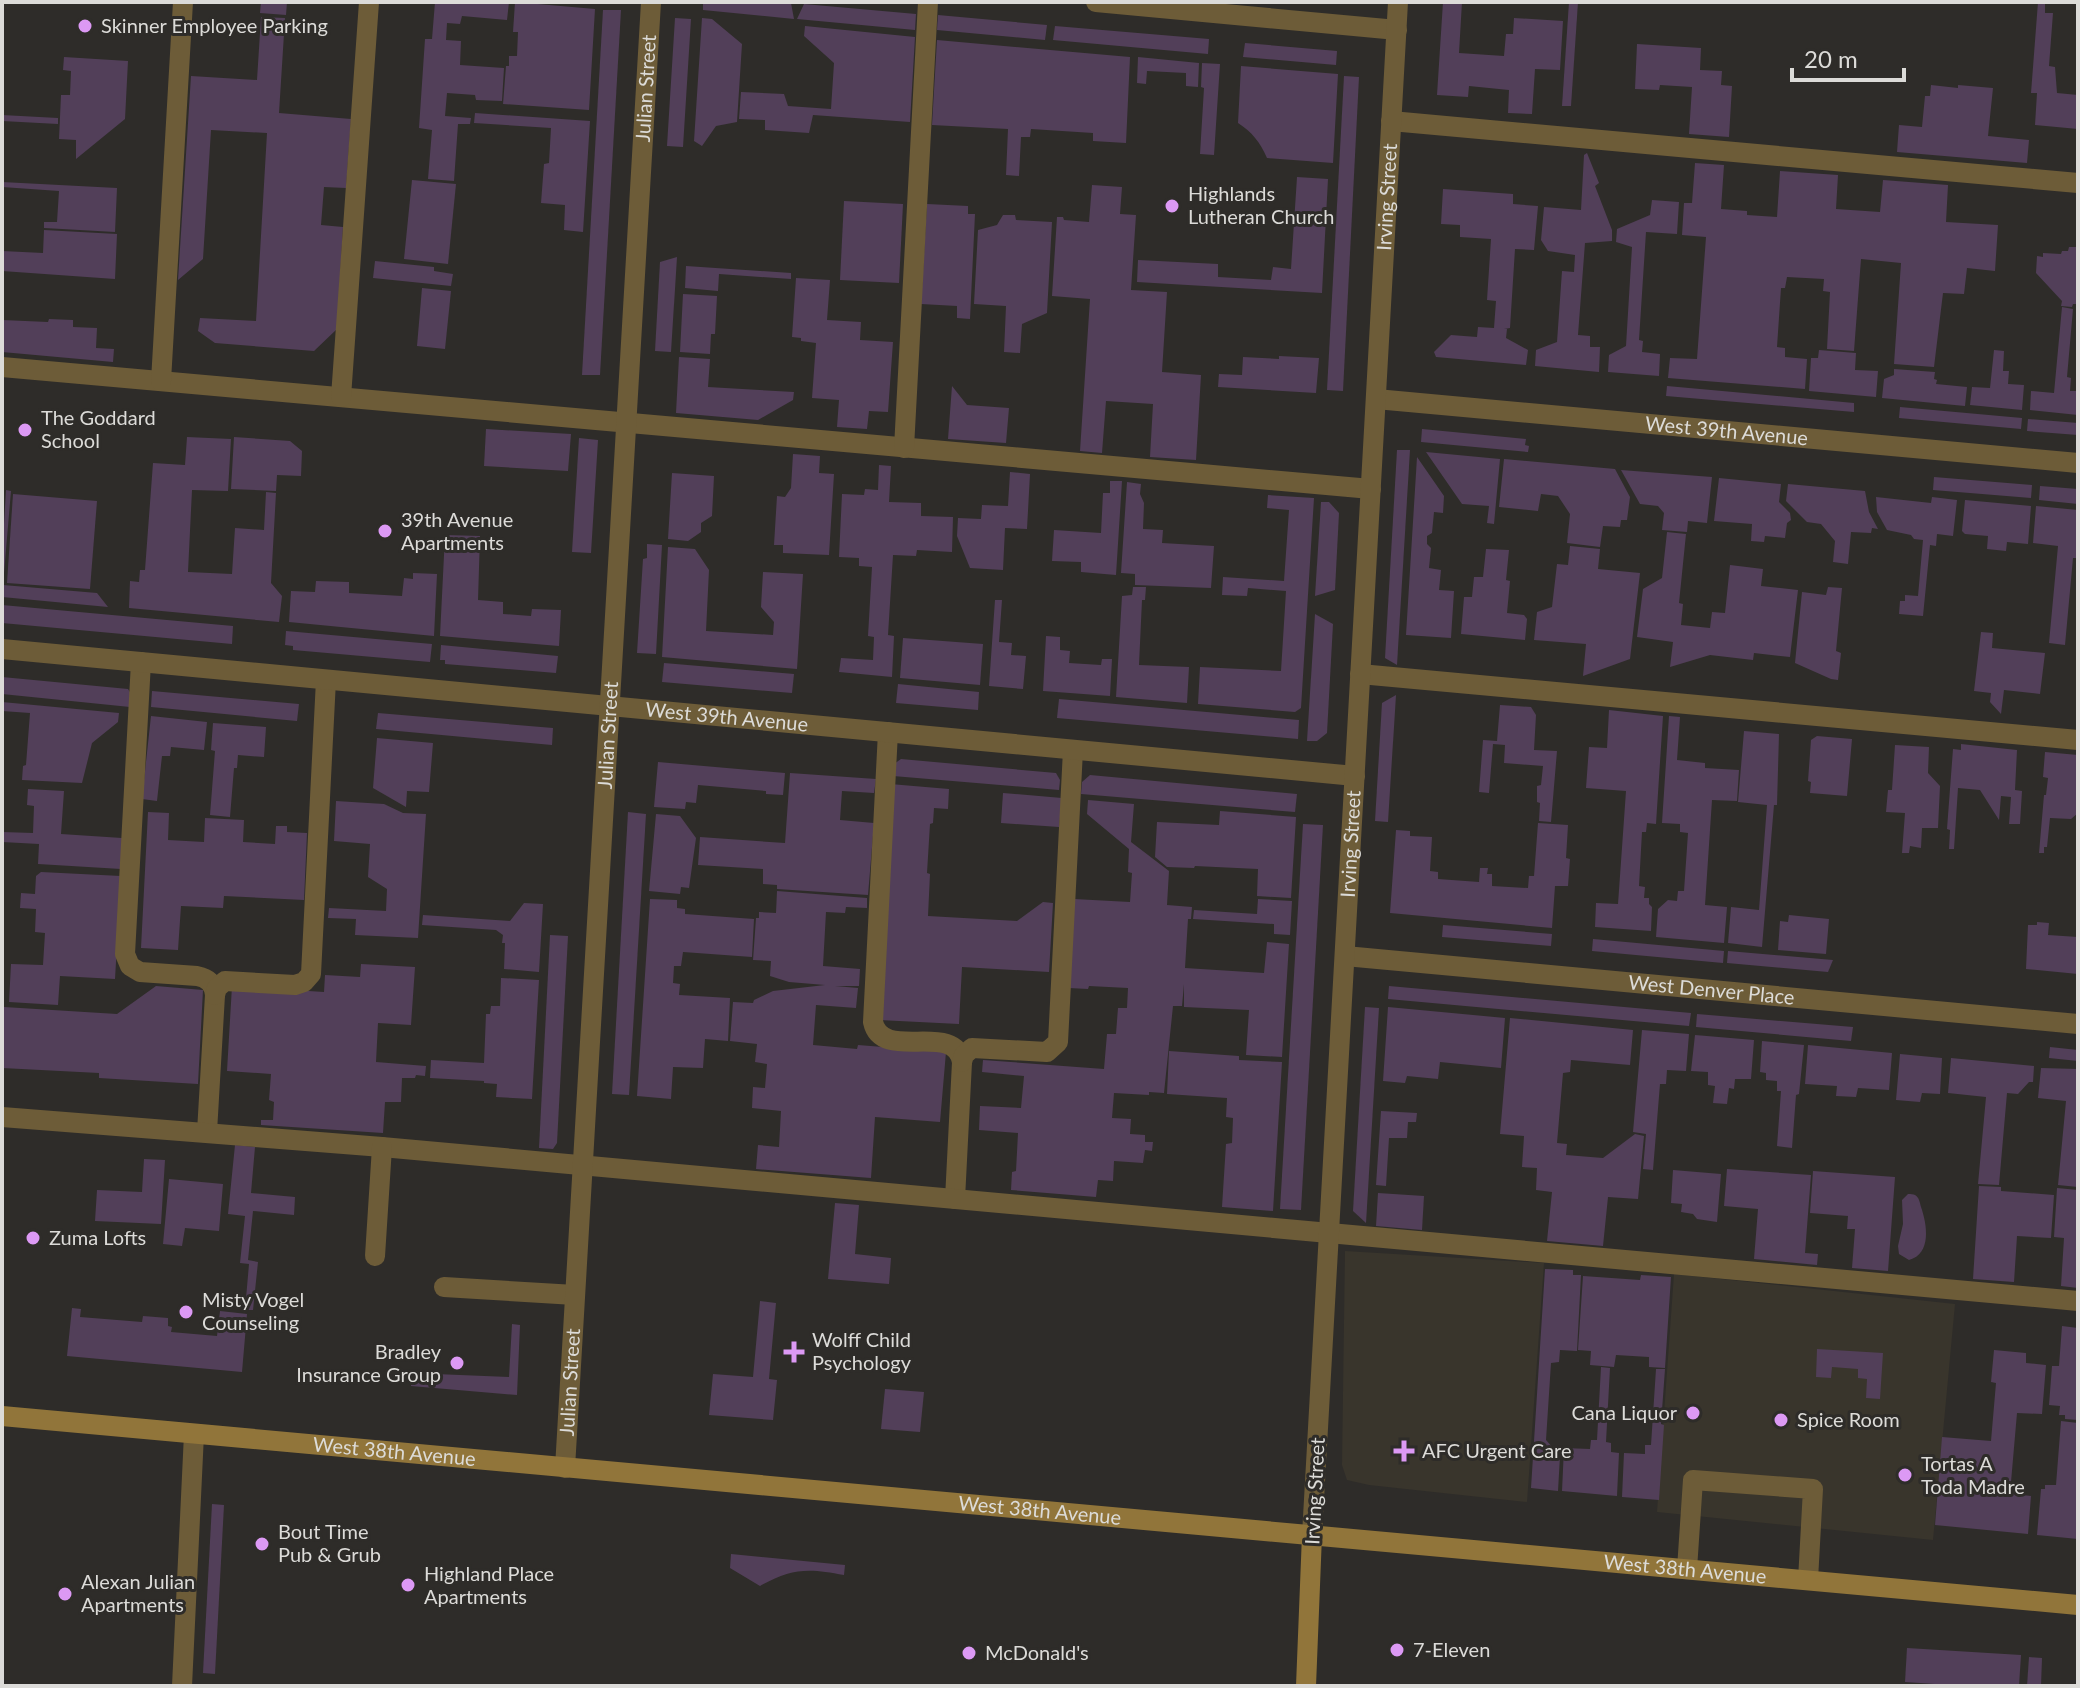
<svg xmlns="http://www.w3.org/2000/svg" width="2080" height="1688" font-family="Lato,sans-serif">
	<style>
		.built { fill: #39352c }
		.green { fill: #523f59 }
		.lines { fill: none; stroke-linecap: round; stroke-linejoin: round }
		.service { stroke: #6d5c38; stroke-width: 20 }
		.minor { stroke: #6d5c38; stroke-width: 20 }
		.secondary { stroke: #91753a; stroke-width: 20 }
		.poi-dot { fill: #dc99f4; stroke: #2e2c29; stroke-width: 3 }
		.labels { text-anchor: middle; stroke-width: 6; stroke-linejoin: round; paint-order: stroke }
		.poi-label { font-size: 20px; fill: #dcdbd8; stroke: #2e2c29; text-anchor: start }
		.street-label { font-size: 20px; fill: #dcdbd8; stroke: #2e2c29 }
	</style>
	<rect width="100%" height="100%" fill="#2e2c29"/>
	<g class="built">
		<polygon points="1345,1251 1544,1263 1527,1502 1369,1485 1347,1480 1342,1465"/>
		<polygon points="1674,1274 1955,1304 1933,1540 1657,1512"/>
	</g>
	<g class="green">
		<polygon points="261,2 287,2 286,15 260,13"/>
		<polygon points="435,2 509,2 507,20 462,16 460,24 447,23 446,40 461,41 460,65 504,68 502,101 476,100 475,95 447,93 445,116 471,118 470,124 458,124 454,181 428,179 432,130 419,128 425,39 432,39"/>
		<polygon points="515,2 595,9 589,110 503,104 506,66 509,66 509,56 517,56 518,32 513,32"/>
		<polygon points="703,2 791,3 794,19 703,10"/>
		<polygon points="1443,2 1462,2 1459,53 1504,56 1506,34 1513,34 1514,18 1563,21 1560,70 1535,69 1532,114 1508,113 1509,90 1469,86 1468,97 1437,95"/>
		<polygon points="1569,2 1578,2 1571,106 1562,106"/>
		<polygon points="2038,2 2045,2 2045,13 2053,13 2049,66 2055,67 2057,93 2078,95 2078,129 2035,125 2037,93 2031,93"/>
		<polygon points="804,4 916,14 915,30 797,19"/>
		<polygon points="603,10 621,10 600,375 582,375"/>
		<polygon points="938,15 1047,25 1045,40 937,30"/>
		<polygon points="261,17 285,18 279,113 351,119 346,188 324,187 321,225 343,227 337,329 314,351 215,343 198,331 200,318 256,321 267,133 211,130 203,259 178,280 191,76 257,80"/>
		<polygon points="675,18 691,19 683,147 667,146"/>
		<polygon points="702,18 712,19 742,44 737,122 716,126 702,146 694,141"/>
		<polygon points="805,26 915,37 910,122 813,115 809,133 765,130 765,120 739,119 741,92 784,94 788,106 831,109 834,63 804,36"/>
		<polygon points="1055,26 1209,39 1208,54 1053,40"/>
		<polygon points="937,40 1130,57 1126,143 1093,141 1093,133 1031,129 1030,137 1021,137 1019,176 1006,175 1008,129 932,125"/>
		<polygon points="1245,43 1337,51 1336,65 1243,57"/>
		<polygon points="1637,44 1701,48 1700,70 1722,71 1721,85 1732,86 1729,137 1689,134 1692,87 1660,85 1659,90 1635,89"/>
		<polygon points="64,57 128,61 125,119 76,159 76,140 59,139 61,95 70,95 71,71 63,70"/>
		<polygon points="1138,57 1199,63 1198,87 1186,86 1186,73 1147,71 1146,84 1137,83"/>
		<polygon points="1202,63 1220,64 1214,155 1200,154 1204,88 1201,87"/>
		<path d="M1241 66 1338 74 1333 163 1267 158C1260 142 1252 132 1238 123Z"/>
		<polygon points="1344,76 1359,77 1343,391 1327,390"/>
		<polygon points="1931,85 1958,88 1958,85 1993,88 1988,136 2029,140 2027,163 1897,152 1899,125 1922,127 1925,96 1930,96"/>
		<polygon points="475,113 590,121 583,232 564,230 565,205 541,203 544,164 549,163 551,128 474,123"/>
		<polygon points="2,115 58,118 58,124 2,121"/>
		<polygon points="1587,153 1599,183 1595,186 1612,230 1612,241 1585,243 1578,335 1590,336 1590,347 1600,347 1599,372 1535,366 1536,350 1557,342 1562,271 1574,272 1575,255 1548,251 1541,240 1544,207 1581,210 1584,155"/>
		<polygon points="1695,163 1724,165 1721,209 1747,211 1747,215 1777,217 1780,171 1838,175 1836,209 1880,212 1883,180 1948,185 1946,222 1998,225 1995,271 1967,268 1964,294 1943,293 1934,367 1894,364 1901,263 1861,259 1854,351 1827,349 1830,292 1823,291 1824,279 1787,277 1785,288 1781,288 1777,347 1785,348 1785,357 1807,359 1805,389 1668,378 1670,358 1697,359 1706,237 1682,235 1684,203 1692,203"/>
		<polygon points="1297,177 1328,179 1322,293 1137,282 1138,260 1218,264 1218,277 1271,280 1273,267 1291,269"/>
		<polygon points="412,180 456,184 448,264 404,259"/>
		<polygon points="2,182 117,188 115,232 44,228 44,222 57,222 59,191 2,187"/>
		<polygon points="1092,185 1122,187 1120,214 1136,215 1131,290 1167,292 1162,372 1201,375 1196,460 1150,457 1153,404 1106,401 1102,453 1080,451 1090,299 1052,296 1057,217 1063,217 1064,220 1089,222"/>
		<polygon points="1443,189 1513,194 1513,204 1538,206 1534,250 1515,249 1510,328 1504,329 1507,329 1506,338 1528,350 1526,365 1436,357 1434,352 1451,335 1477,337 1478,327 1494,328 1496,301 1487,300 1491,239 1460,237 1460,225 1441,224"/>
		<polygon points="1652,200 1679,202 1677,234 1646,232 1639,340 1643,341 1642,352 1660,354 1659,376 1608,372 1609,355 1626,346 1632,247 1616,242 1617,229 1650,215"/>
		<polygon points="844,201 903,204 899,283 840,280"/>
		<polygon points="927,204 968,206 968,214 975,214 970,319 957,318 957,306 921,304"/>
		<polygon points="1003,215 1015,215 1016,220 1052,222 1047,313 1022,324 1020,353 1004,352 1006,306 974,304 978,230 997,225"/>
		<polygon points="44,230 117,234 115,279 2,271 2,251 43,253"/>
		<polygon points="2069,247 2078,247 2076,304 2073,304 2072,307 2061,306 2062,301 2036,273 2037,256 2043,257 2043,253 2061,254 2062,251 2068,251"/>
		<polygon points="677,257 671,352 655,351 660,262"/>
		<polygon points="375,261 434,267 434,271 453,274 451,286 373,278"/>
		<polygon points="686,266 791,273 791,279 719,274 718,291 685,288"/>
		<polygon points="796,278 830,280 827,320 861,322 860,340 893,342 888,412 869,411 867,429 837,427 839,400 812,398 816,343 801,341 801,338 792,337"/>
		<polygon points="422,288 451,291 445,349 417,346"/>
		<polygon points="683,294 717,296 715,334 711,334 710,354 680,352"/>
		<polygon points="2062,307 2073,309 2067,377 2071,378 2070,391 2078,391 2078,415 2030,410 2031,391 2054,393"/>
		<polygon points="49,319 73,320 73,327 97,328 96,348 114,349 113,362 2,352 2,320 48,322"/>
		<polygon points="1819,350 1856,353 1855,370 1878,371 1876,397 1809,391 1811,358 1818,358"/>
		<polygon points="1994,350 2004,351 2003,371 2009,371 2008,384 2024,385 2022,410 1970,405 1972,387 1990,388"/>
		<polygon points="1279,356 1319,358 1316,393 1218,387 1219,374 1242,375 1243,357 1279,359"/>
		<polygon points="679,357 710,359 708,387 794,392 793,400 758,420 676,413"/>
		<polygon points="1894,369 1935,372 1934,379 1937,380 1936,384 1967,387 1965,406 1882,398 1884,379 1894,375"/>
		<polygon points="952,386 967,405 1009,408 1006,443 948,439"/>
		<polygon points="1667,386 1854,403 1854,412 1666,396"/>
		<polygon points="1900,407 2022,418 2021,429 1899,418"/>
		<polygon points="2028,419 2078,423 2078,435 2027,431"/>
		<polygon points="486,429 571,434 568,471 484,466"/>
		<polygon points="1422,429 1526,439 1525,445 1529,446 1528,452 1421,442"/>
		<polygon points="187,437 231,439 228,491 192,490 188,572 232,574 235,528 264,530 266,492 276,493 271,583 282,596 279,622 129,608 130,581 139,582 140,570 145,570 153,463 185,465"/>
		<polygon points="234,437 290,441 302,451 301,476 277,475 276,491 231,489"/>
		<polygon points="579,438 598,440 591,553 572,552"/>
		<polygon points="1397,450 1410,450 1397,665 1385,658"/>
		<polygon points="1426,452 1500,459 1494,524 1487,523 1489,506 1462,504"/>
		<polygon points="793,454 820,456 819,473 834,474 829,555 783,553 783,545 774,545 777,496 785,497 791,488"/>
		<polygon points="1417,457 1444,496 1443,513 1434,512 1432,533 1427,536 1427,544 1431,548 1429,568 1441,570 1439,590 1454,591 1451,638 1406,635"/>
		<polygon points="1504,459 1615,469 1630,497 1627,520 1621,520 1620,527 1603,526 1600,547 1567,543 1570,514 1558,496 1541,494 1538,511 1499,507"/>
		<polygon points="879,465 891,466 889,502 921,503 921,516 953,517 952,552 917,550 916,556 893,555 888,635 894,636 892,677 839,672 841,658 873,660 874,637 868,636 872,567 859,566 859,558 839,557 842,494 864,495 865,489 878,490"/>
		<polygon points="1621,470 1712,477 1707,523 1688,521 1687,532 1662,530 1664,513 1658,506 1640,504"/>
		<polygon points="1010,472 1030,474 1027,529 1005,528 1003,570 970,568 957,536 958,518 981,519 982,505 1008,506"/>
		<polygon points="672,473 714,476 712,516 701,523 701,532 688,541 668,539"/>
		<polygon points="1934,477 2032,485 2031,498 1933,490"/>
		<polygon points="1719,478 1781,484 1779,502 1790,513 1791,520 1787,523 1785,538 1765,536 1764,542 1751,541 1752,524 1714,521"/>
		<polygon points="1110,481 1122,481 1116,575 1081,572 1081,562 1052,561 1054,530 1101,533 1103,493 1110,493"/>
		<polygon points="1127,482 1141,484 1140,494 1144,503 1143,529 1163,530 1162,543 1214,546 1211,588 1135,585 1135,574 1121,573"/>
		<polygon points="1788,484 1865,491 1869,512 1878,529 1872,528 1871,533 1851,532 1848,564 1833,562 1835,541 1821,524 1807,522 1786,501"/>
		<polygon points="2040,486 2078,489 2078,504 2039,500"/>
		<polygon points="6,490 11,491 3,585 97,593 108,607 2,597 2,524 4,524"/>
		<polygon points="13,494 97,501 90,589 7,583"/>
		<polygon points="1268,495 1314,498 1301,708 1295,712 1198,704 1200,667 1281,671 1286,591 1248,588 1247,596 1222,595 1223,577 1284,581 1289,510 1267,508"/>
		<polygon points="1876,497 1931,503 1932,497 1957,500 1953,536 1937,534 1936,546 1930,545 1923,616 1899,614 1900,601 1905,601 1905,595 1918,596 1923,540 1914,539 1911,535 1887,530 1877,512"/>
		<polygon points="1965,500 2031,506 2028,544 2007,542 2006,551 1987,549 1988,536 1965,534 1962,531"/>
		<polygon points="1321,502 1329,502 1339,513 1335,590 1315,596"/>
		<polygon points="2036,506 2078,510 2078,558 2073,558 2065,645 2049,643 2058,546 2033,543"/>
		<polygon points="1667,532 1686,534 1679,603 1683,604 1681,625 1710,628 1712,612 1725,613 1730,565 1763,569 1761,586 1798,590 1790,657 1754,653 1753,660 1710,655 1670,667 1673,642 1637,637 1643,589 1662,578"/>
		<polygon points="445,535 480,536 478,600 503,602 503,614 531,616 532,609 561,610 559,646 440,636"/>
		<polygon points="647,544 662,545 656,654 637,653 643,559 647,558"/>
		<polygon points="1570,546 1600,549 1598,569 1640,573 1630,659 1583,676 1586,644 1534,640 1537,612 1552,607 1557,564 1568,565"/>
		<polygon points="668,547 695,549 709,570 706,631 773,635 774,622 761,607 763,572 803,574 797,669 662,657"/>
		<polygon points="1486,549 1509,550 1506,580 1510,581 1507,613 1524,615 1527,619 1525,640 1461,634 1464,597 1472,597 1474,577 1483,577"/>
		<polygon points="413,573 437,574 434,636 289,622 291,591 315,592 316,581 349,582 349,593 402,596 404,578 413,579"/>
		<polygon points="1133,587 1146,587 1145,600 1142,600 1139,665 1189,667 1187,703 1116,697 1122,596 1132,595"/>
		<polygon points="1828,587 1842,588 1836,651 1841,653 1838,680 1831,679 1795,663 1802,592 1826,595"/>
		<polygon points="995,600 1002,600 999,642 1012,643 1011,655 1026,656 1023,689 989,686"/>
		<polygon points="2,605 233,626 232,644 2,623"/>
		<polygon points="1315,614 1333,624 1327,733 1317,741 1307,741"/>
		<polygon points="286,631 432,644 430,662 293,650 293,646 285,645"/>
		<polygon points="1981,632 1993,633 1992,648 2045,653 2040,694 2004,690 2001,714 1990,702 1991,693 1974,691"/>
		<polygon points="1046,636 1060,637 1060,650 1070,651 1069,663 1101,665 1102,659 1112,659 1110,696 1043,691"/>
		<polygon points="903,638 983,644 980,685 900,678"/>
		<polygon points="441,645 558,656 556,673 445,664 445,660 440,660"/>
		<polygon points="664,663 794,674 792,693 662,682"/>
		<polygon points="2,677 128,689 131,694 130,707 2,694"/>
		<polygon points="898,684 979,692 978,710 896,703"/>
		<polygon points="152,691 299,704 297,721 151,707"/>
		<polygon points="1396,695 1388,822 1375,821 1382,703"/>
		<polygon points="1059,699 1299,720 1298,739 1057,718"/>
		<polygon points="2,702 119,713 118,722 92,743 82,783 22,780 23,766 26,765 30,713 2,711"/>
		<polygon points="1500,705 1531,707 1536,715 1534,750 1557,751 1551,822 1539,821 1540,803 1537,802 1537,786 1541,785 1543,766 1504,763 1505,745 1493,744 1489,793 1479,792 1483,740 1497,741"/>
		<polygon points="1609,710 1663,716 1656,824 1647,823 1646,832 1642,832 1639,886 1645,887 1644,898 1649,898 1649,904 1652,907 1651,931 1595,927 1596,903 1618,904 1626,791 1586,788 1589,747 1607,748"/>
		<polygon points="378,713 553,728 552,745 376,729"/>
		<polygon points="151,716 207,722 204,750 171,747 170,756 162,756 157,801 142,799"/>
		<polygon points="1669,716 1680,717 1677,760 1705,763 1705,768 1739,770 1737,801 1712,800 1705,905 1727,907 1724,943 1656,937 1658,909 1668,900 1677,901 1678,891 1684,891 1688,833 1680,832 1680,824 1662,823"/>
		<polygon points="213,723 266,727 264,757 238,755 237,768 234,768 230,817 210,815 215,751 211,750"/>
		<polygon points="1744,731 1779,734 1777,805 1774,805 1762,947 1728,943 1731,907 1759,910 1767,805 1738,802"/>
		<polygon points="1817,736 1852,739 1847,796 1810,793 1811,782 1808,781 1811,740"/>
		<polygon points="377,738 433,743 429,792 407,791 406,807 373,788"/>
		<polygon points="1961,744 2017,750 2015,790 2022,791 2020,824 2009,824 2011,797 2001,796 1999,820 1980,790 1958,788 1954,849 1949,849 1950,830 1947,829 1953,749 1961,750"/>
		<polygon points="1895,745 1929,747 1928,773 1940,786 1938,828 1922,828 1921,848 1910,846 1909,853 1902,853 1905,813 1886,812 1888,790 1892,790"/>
		<polygon points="2045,752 2078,755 2078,813 2071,819 2050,818 2047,847 2044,847 2044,853 2039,853 2044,795 2046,795 2048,778 2043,777"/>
		<polygon points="901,759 1056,773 1060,780 1059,790 893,776 894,764"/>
		<polygon points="658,762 785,773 783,795 766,794 766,791 698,785 696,803 686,802 685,809 654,807"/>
		<polygon points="790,773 876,779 874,793 842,791 840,820 874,823 868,895 777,889 777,885 763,884 763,869 698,865 700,837 785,843"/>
		<polygon points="1090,775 1297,794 1295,812 1081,794 1082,782"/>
		<polygon points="890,784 949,789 948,809 934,808 933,823 930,824 927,873 930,874 928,916 1017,921 1043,902 1053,903 1049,972 962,967 959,1024 879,1020"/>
		<polygon points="28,789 64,791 61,834 122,838 121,869 38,864 39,844 2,842 2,832 33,833 34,806 27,805"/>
		<polygon points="1003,793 1062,798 1059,827 1001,823"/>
		<polygon points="1088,800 1134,804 1131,842 1169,871 1167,905 1192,907 1191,919 1188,919 1185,968 1264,973 1267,942 1289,944 1282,1057 1246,1055 1249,1010 1184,1007 1184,984 1182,1006 1173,1006 1164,1093 1149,1092 1149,1095 1114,1093 1112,1118 1131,1119 1130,1134 1145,1135 1145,1142 1153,1142 1152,1151 1145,1150 1143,1163 1114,1161 1113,1181 1098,1180 1096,1197 1011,1190 1012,1172 1016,1171 1018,1133 979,1130 980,1106 1021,1108 1024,1076 982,1072 983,1060 1104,1069 1107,1034 1116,1034 1118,1008 1127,1008 1128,988 1089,986 1088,989 1069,988 1074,899 1130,902 1132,873 1128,872 1129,849 1087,814"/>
		<polygon points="336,801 384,804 403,813 426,814 418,938 355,935 356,919 328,918 329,908 386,911 387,889 368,877 370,844 334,841"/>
		<polygon points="1220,811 1296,817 1291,898 1257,896 1258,869 1195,866 1194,868 1167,867 1155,857 1157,822 1219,825"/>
		<polygon points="148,812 169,813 168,840 204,842 205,818 244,820 243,842 275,844 276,826 287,826 287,832 307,833 304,900 224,896 223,908 181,906 178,950 141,948"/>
		<polygon points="628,812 646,814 629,1095 612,1094"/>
		<polygon points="656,814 680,816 696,838 689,888 681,887 680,894 649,891"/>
		<polygon points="1538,823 1568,825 1566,858 1570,859 1568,886 1555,886 1552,928 1390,913 1396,830 1410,831 1410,836 1432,837 1430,871 1438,872 1438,879 1479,882 1480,868 1488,868 1487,874 1492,874 1492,886 1528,888 1529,876 1534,876"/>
		<polygon points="1303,824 1323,825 1301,1210 1280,1209"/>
		<polygon points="41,872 121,876 115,979 60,976 58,1005 9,1002 11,964 43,965 45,933 35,932 36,909 20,908 21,893 35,894 36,876"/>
		<polygon points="777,891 867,898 867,908 846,907 845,913 826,912 823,966 860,969 859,986 835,986 858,988 856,1008 816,1005 813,1045 857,1049 858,1045 946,1052 940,1122 875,1117 871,1178 756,1169 758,1145 779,1147 781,1111 752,1108 753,1087 765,1088 767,1064 755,1062 757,1044 730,1041 733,1002 753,1003 754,1000 773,991 825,985 789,982 770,976 771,961 753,960 756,918 759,918 759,912 776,913"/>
		<polygon points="650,899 677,900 677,908 685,909 685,914 754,919 752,957 683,952 681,966 674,966 673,983 680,984 679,995 730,998 728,1041 705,1039 703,1068 673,1067 671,1099 637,1096"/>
		<polygon points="1258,899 1292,901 1290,935 1274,934 1274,924 1193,919 1194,910 1257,914"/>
		<polygon points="524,903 543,904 539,972 504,969 505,943 502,943 503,935 496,930 422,925 423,915 510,921"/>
		<polygon points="1789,915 1829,919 1826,954 1778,950 1780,921 1788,922"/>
		<polygon points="2037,922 2049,923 2048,935 2078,937 2078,974 2026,969 2028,925 2037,925"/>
		<polygon points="1443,925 1552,934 1551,946 1442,937"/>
		<polygon points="550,935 568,936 557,1143 553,1149 539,1148"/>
		<polygon points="1593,939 1724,951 1723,963 1592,951"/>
		<polygon points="1728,951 1833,960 1828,972 1727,963"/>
		<polygon points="361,964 415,967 411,1025 378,1023 376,1062 426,1066 425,1076 416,1075 415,1078 402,1078 401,1102 385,1102 383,1133 261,1125 261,1120 273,1120 274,1102 269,1100 271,1074 227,1071 232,986 324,992 325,975 360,977"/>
		<polygon points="501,978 539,980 532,1099 496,1097 497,1084 484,1083 484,1081 430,1078 431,1060 484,1063 486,1014 490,1014 491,1006 500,1006"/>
		<polygon points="156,986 203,990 198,1084 99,1078 99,1073 2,1068 4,1007 117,1014"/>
		<polygon points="1389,986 1691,1013 1689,1026 1388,999"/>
		<polygon points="1365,1007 1379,1008 1366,1223 1353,1211"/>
		<polygon points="1388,1007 1505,1018 1501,1068 1440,1062 1438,1079 1407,1076 1405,1083 1383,1081"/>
		<polygon points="1697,1014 1853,1027 1851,1041 1696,1027"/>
		<polygon points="1510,1018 1633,1030 1630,1065 1571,1060 1570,1072 1563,1073 1557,1143 1567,1144 1566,1155 1603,1158 1635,1134 1644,1136 1638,1199 1608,1197 1603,1246 1547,1241 1552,1192 1536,1190 1537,1168 1522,1167 1524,1136 1500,1134"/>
		<polygon points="1642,1030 1689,1034 1686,1071 1667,1070 1666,1084 1660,1084 1653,1170 1643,1169 1646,1134 1633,1132"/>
		<polygon points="1695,1035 1754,1040 1751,1079 1735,1079 1734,1089 1729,1088 1727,1104 1713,1103 1715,1086 1708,1085 1708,1072 1691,1071"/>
		<polygon points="1762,1041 1804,1045 1799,1094 1796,1095 1792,1148 1777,1146 1781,1091 1777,1091 1777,1081 1766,1080 1766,1073 1760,1072"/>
		<polygon points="1808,1045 1892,1053 1889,1090 1858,1088 1856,1097 1836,1096 1837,1086 1805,1084"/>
		<polygon points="2050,1047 2078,1050 2078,1061 2049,1058"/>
		<polygon points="1169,1051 1239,1056 1239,1060 1282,1062 1273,1211 1222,1207 1226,1144 1232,1143 1233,1118 1226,1117 1227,1098 1167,1094"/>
		<polygon points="1900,1054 1942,1058 1940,1094 1922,1093 1920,1102 1896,1100"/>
		<polygon points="1951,1058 2034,1066 2033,1082 2029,1082 2018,1094 2007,1093 1999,1185 1978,1184 1986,1097 1948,1093"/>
		<polygon points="2041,1068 2078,1069 2078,1187 2058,1185 2066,1101 2038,1098"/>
		<polygon points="1381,1111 1417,1113 1416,1122 1408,1122 1407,1138 1389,1138 1386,1186 1376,1185"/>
		<polygon points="235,1145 255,1147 251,1193 295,1197 294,1215 253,1211 248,1260 258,1262 253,1310 245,1310 249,1264 240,1263 245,1216 228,1214"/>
		<polygon points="144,1159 165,1160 161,1224 95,1221 97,1190 142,1192"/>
		<polygon points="1727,1169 1811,1175 1805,1253 1818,1254 1817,1265 1754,1259 1758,1209 1724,1206"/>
		<polygon points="1673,1170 1721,1174 1717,1222 1697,1219 1693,1214 1681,1212 1682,1204 1671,1203"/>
		<polygon points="1813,1171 1895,1177 1888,1271 1852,1268 1855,1229 1847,1229 1848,1216 1810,1213"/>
		<polygon points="169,1179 223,1184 219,1231 185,1228 182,1246 163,1244"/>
		<polygon points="1979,1186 2001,1187 2001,1191 2054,1195 2051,1238 2017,1236 2014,1282 1973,1279"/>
		<polygon points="2057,1188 2078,1190 2078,1288 2061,1286 2064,1238 2054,1237"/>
		<polygon points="1378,1193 1424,1196 1422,1230 1376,1226"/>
		<path d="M1908 1194C1911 1194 1913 1194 1915 1195 1919 1197 1920 1203 1921 1207 1927 1224 1932 1254 1909 1260L1899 1254 1898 1246 1903 1224 1902 1200Z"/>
		<polygon points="835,1203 859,1205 855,1254 891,1258 889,1284 828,1279"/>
		<polygon points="1545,1269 1573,1270 1573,1275 1581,1275 1577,1351 1560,1350 1559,1362 1551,1363 1546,1440 1560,1456 1558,1491 1531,1488"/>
		<polygon points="1641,1275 1671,1277 1665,1368 1649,1367 1649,1357 1616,1355 1614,1367 1590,1365 1591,1351 1578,1350 1583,1276 1640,1280"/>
		<polygon points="760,1301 776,1303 769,1379 777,1380 773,1420 709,1415 713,1374 753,1377"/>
		<polygon points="72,1308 81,1309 80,1317 142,1322 143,1316 168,1318 168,1326 172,1327 171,1332 217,1336 220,1311 247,1314 242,1372 67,1356"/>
		<polygon points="512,1324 520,1325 517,1395 411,1386 411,1373 509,1377"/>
		<polygon points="2062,1326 2078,1328 2078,1420 2065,1419 2065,1415 2059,1415 2060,1406 2049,1405 2052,1366 2059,1366"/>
		<polygon points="1817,1349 1883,1353 1880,1399 1866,1398 1867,1379 1858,1378 1858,1369 1832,1367 1831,1378 1816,1377"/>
		<polygon points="1994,1350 2026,1353 2026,1363 2046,1365 2042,1414 2017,1413 2011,1482 2023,1484 2022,1495 2031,1496 2028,1534 1935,1525 1942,1437 1991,1441 1996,1383 1991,1382"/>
		<polygon points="1601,1367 1610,1368 1606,1442 1611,1443 1611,1452 1619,1453 1617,1496 1562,1491 1564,1448 1590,1449 1591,1440 1597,1440"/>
		<polygon points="1656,1369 1665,1369 1661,1424 1664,1425 1659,1500 1622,1497 1624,1453 1645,1454 1645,1445 1651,1445"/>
		<polygon points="885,1389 924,1392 920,1432 881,1429"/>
		<polygon points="2061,1421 2078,1423 2076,1489 2078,1490 2078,1539 2037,1535 2041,1489 2045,1489 2045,1485 2056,1485"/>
		<polygon points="212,1504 224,1505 215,1674 203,1673"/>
		<path d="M731 1554 845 1565 844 1575C809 1568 791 1568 760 1586L730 1568Z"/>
		<polygon points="1907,1648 2021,1655 2019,1686 1964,1686 1905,1682"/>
		<polygon points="2029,1657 2042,1658 2041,1686 2027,1686"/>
	</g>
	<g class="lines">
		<g class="service">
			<polyline points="1391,121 2078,183"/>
			<polyline points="2,367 1371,489"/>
			<polyline points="161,381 183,2"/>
			<polyline points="341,397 369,2"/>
			<polyline points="904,448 928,2"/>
			<path d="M141 662 125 954 130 966 140 972 197 976C208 978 214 984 215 995L207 1132"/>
			<polyline points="1360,674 2078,740"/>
			<path d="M888 732 873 1022C882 1063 955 1020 962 1062L955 1199"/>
			<polyline points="215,995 217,988 225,981 295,985 304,982 311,974 326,680"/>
			<polyline points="962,1062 964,1055 972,1048 1047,1052 1058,1042 1073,750"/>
			<polyline points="2,1117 382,1147 2078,1301"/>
			<polyline points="375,1256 382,1147"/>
			<polyline points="444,1287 575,1295"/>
			<polyline points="1687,1569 1693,1480 1813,1489 1808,1580"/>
		</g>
		<g class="minor">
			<polyline points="1096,2 1397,30"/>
			<path id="s1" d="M1376 399 2078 463"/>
			<path id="s2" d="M2 649 1355 776"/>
			<path id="s3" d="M1345 956 2078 1024"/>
			<path id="s4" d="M565 1468 651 2"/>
			<path id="s5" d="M1312 1535 1398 2"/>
			<polyline points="182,1686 194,1434"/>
		</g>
		<g class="secondary">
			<path id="s6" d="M2 1416 2078 1605"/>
			<polyline points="1306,1686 1312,1535"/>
		</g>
	</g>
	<g class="poi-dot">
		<circle cx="85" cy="26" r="8"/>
		<circle cx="1172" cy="206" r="8"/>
		<circle cx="25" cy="430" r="8"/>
		<circle cx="385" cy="531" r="8"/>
		<circle cx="33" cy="1238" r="8"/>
		<circle cx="186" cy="1312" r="8"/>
		<path d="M790 1340h8v8h8v8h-8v8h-8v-8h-8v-8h8z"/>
		<circle cx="457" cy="1363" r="8"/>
		<circle cx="1693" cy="1413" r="8"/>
		<circle cx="1781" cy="1420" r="8"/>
		<path d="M1400 1439h8v8h8v8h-8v8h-8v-8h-8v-8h8z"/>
		<circle cx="1905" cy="1475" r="8"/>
		<circle cx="262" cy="1544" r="8"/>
		<circle cx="408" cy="1585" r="8"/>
		<circle cx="65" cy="1594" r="8"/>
		<circle cx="1397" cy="1650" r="8"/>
		<circle cx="969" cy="1653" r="8"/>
	</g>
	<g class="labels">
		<g class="poi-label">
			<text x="101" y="33">Skinner Employee Parking</text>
			<text x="1188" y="201">Highlands<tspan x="1188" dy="23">Lutheran Church</tspan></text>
			<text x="41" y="425">The Goddard<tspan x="41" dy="23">School</tspan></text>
			<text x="401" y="527">39th Avenue<tspan x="401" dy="23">Apartments</tspan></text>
			<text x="49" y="1245">Zuma Lofts</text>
			<text x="202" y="1307">Misty Vogel<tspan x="202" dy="23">Counseling</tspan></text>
			<text x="812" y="1347">Wolff Child<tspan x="812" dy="23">Psychology</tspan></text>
			<text x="441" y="1359" text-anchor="end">Bradley<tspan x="441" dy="23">Insurance Group</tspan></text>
			<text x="1677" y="1420" text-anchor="end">Cana Liquor</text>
			<text x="1797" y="1427">Spice Room</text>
			<text x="1422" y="1458">AFC Urgent Care</text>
			<text x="1921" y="1471">Tortas A<tspan x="1921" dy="23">Toda Madre</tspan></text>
			<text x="278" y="1539">Bout Time<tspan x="278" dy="23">Pub &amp; Grub</tspan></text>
			<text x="424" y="1581">Highland Place<tspan x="424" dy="23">Apartments</tspan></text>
			<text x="81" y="1589">Alexan Julian<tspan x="81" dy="23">Apartments</tspan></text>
			<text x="1413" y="1657">7-Eleven</text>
			<text x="985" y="1660">McDonald's</text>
		</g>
		<g class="street-label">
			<text dy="7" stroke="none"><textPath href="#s4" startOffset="1382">Julian Street</textPath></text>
			<text dy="7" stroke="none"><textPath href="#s5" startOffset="1340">Irving Street</textPath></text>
			<text dy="7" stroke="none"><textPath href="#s1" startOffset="352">West 39th Avenue</textPath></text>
			<text dy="7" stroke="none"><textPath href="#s2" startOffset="728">West 39th Avenue</textPath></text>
			<text dy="7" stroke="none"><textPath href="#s4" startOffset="734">Julian Street</textPath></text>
			<text dy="7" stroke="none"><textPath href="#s5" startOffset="692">Irving Street</textPath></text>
			<text dy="7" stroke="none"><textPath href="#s3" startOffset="368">West Denver Place</textPath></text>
			<text dy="7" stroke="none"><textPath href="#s4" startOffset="86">Julian Street</textPath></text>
			<text dy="7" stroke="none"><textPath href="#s6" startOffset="394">West 38th Avenue</textPath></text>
			<text transform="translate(1315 1491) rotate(-87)" y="7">Irving Street</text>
			<text dy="7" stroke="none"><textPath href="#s6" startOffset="1042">West 38th Avenue</textPath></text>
			<text dy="7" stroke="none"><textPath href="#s6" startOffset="1690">West 38th Avenue</textPath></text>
		</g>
	</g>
	<rect width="2080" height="1688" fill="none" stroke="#dcdbd8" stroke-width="8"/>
	<path d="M1792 68v12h112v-12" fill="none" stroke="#dcdbd8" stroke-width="4"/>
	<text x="1804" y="68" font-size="24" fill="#dcdbd8" stroke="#2e2c29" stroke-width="6" paint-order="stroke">20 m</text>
</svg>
